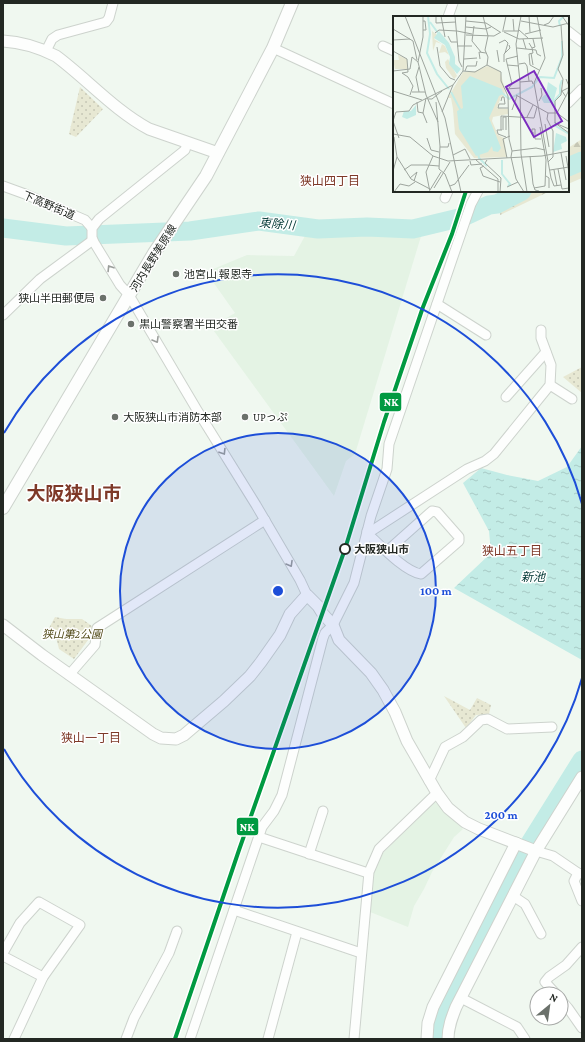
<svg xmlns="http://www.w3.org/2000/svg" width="585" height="1042" font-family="'Crimson Pro','Noto Sans JP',serif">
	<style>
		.built { fill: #e4f3e4 }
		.forest { fill: url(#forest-firs) }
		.park { fill: url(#park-dots) }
		.water { fill: url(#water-ripples) }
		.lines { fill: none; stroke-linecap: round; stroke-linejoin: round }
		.river { stroke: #c3ece6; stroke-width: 19 }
		.minor-casing { stroke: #cdd3cd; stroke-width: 11 }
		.tertiary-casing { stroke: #cdd3cd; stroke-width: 13 }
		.secondary-casing { stroke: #cdd3cd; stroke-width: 14 }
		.minor { stroke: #fdfefd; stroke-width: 9 }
		.tertiary { stroke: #fdfefd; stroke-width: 11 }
		.secondary { stroke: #fdfefd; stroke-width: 12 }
		.rail-1-casing { stroke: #fff; stroke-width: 7 }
		.rail-1 { stroke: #009a41; stroke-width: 4 }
		.oneway { stroke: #9b9e9b }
		.ring { fill: none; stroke: #1d4ed8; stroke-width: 2 }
		.poi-dot { fill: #6b716b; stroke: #fff; stroke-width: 1.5 }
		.stop-dot { fill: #fff; stroke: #232823; stroke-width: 2 }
		.labels { text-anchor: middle; stroke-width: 3; stroke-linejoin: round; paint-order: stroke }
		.street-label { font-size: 11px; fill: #232823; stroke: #fff }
		.poi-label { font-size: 11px; fill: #232823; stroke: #fff; text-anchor: start }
		.stop-label { font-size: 11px; font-weight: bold; fill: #232823; stroke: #fff; text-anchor: start }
		.park-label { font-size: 11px; font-style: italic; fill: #524a18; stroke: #fff }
		.neighbourhood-label { font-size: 12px; fill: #7e3928; stroke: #fff }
		.water-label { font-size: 12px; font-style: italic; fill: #013734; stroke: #fff }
		.town-label { font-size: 19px; font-weight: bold; fill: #7e3928; stroke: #fff }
		.inset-river { fill: none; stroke: #c3ece6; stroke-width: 2 }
		.inset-road { fill: none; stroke: #9ea59e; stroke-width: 1 }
		.view { fill: #7b2cbf; fill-opacity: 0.15; stroke: #7b2cbf; stroke-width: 2 }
		.inset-edge { fill: none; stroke: #232823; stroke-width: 2 }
		.centre { fill: #1d4ed8; stroke: #fff; stroke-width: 2 }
		.ring-label { font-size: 12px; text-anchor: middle; font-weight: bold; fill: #1d4ed8; stroke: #fff; stroke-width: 3; stroke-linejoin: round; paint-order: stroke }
		.line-badge { stroke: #fff; stroke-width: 1.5 }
		.badge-label { font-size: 11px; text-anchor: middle; font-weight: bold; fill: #fff }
	</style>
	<defs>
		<pattern id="forest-firs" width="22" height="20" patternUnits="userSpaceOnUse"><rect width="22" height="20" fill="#e7e8d3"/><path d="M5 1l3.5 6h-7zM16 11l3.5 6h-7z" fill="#c6c7b5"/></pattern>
		<pattern id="park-dots" width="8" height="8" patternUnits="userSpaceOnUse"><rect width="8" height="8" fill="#e7e8d3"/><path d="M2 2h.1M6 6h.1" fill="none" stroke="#c6c7b5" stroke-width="1.8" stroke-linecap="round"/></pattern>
		<pattern id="water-ripples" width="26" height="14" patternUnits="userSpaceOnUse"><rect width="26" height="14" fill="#c3ece6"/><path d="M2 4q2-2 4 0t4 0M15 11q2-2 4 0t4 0" fill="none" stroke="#a7cac5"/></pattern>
	</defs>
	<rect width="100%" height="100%" fill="#f0f8f0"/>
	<g class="built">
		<polygon points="422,233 355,454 346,461 334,496 211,327 235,313 206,272 247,255 294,256 306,234 315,237"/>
		<polygon points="435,802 463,829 454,837 432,872 424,889 414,906 408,927 370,912 371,879 380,856"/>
	</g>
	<g class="forest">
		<polygon points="582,139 582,178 568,184 568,148"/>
		<polygon points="503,191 550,191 500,215"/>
	</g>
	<g class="park">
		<polygon points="80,87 103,109 76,137 69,134"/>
		<polygon points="582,367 582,393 563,377"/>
		<polygon points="55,617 66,619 82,619 92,626 91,636 74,659 59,649 56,637 48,630"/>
		<polygon points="444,696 470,710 477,698 491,705 489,714 476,715 466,728"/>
	</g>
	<polygon class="water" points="582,446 582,660 454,588 491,553 489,531 463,483 481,468 507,475 538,481 567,467"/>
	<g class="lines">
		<g class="river">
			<polyline points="568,167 582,161"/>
			<polyline points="3,228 66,236 190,231 259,221 318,229 367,227 413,229 463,217 489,205 497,204 522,191"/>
			<polyline points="437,1039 438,1026 440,1016 512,872 582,760"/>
		</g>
		<g class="minor-casing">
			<g id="minor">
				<polyline points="448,17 453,3"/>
				<polyline points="568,31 582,42"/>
				<polyline points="383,46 394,51"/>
				<polyline points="273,48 394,104"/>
				<polyline points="46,51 52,39 58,35 106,22 109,18 113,3"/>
				<polyline points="568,103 582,89"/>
				<polyline points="187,143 185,150 99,219 92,228 92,239 120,285 129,295 197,410 256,505 300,580 307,595"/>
				<polyline points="3,186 25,194 85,220 92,228"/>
				<polyline points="445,198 448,191"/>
				<polyline points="437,304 486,335"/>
				<polyline points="3,315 40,279 93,240"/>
				<polyline points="550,385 572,399"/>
				<polyline points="506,397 546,352"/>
				<polyline points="367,531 373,530 467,469 485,461 494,454 550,385 551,365 541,338 541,330"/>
				<path d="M367 533C379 544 405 572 421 574L459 541V537L437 512 432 511 387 551"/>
				<polyline points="69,675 95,645 97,628 265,520"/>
				<polyline points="429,781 445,747 463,737 481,720 488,719 507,729 552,727"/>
				<polyline points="259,837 368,873"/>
				<polyline points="536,851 553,856 578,873 582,874"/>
				<polyline points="309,854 323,811"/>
				<polyline points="578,873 574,881 582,901"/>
				<polyline points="513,896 525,904 541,934"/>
				<polyline points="234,910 361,953"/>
				<polyline points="3,953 20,923 39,902 80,925 43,977 14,1039"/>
				<polyline points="3,956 43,977"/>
				<polyline points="556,994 545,982 549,977 566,965 582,947"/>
				<polyline points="461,998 517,1027 525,1039"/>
				<polyline points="561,1000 568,1008 582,1028"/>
				<polyline points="126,1039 134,1018 169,953 177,931"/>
				<polyline points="190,1039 262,827 274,811 282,795 323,638 325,633 333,625 354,583 371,516 387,469 389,444 471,204 478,191"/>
				<polyline points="268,1039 297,932"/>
				<polyline points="354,1039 369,872 379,849 437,793"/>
			</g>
		</g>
		<g class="tertiary-casing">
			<g id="tertiary">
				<path d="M3 41C22 42 38 47 56 56 87 79 114 110 149 129L218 153"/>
				<polyline points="3,625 42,655 153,734 161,738 176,739 184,735 224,701 250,676 261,662 280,635 290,614 307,595 318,606 323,614 333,625 339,640 371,673 383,690 395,712 407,741 437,793 448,808 465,822 479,829 536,851"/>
				<polyline points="427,1039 428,1023 433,1007 516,843"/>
				<path d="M448 1039C448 1027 452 1017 456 1007L536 851 582 777"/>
			</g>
		</g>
		<g class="secondary-casing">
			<polyline id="secondary" points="3,508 154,253 206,176 273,48 292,3"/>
		</g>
		<use href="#minor" class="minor"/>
		<use href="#tertiary" class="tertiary"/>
		<use href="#secondary" class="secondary"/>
		<g class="rail-1-casing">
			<polyline id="rail-1" points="175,1039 239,850 345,549 384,422 423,307 452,234 466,191"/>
		</g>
		<use href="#rail-1" class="rail-1"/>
	</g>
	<defs><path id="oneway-chevron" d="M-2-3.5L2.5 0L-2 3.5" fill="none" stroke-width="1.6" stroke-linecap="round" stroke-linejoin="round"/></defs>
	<g class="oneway">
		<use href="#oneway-chevron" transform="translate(110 268) rotate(-122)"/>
		<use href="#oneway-chevron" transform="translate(156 340) rotate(60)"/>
		<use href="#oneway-chevron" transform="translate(223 452) rotate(58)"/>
		<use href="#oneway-chevron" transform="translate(290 564) rotate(60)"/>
	</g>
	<circle cx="278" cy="591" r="158" fill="#1d4ed8" fill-opacity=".12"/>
	<g class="ring">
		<circle cx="278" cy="591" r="158"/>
		<path d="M582 678A316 316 0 0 1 4 749M4 433A316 316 0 0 1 582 504"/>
	</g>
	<g class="poi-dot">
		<circle cx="176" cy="274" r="4"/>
		<circle cx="103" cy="298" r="4"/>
		<circle cx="131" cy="324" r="4"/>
		<circle cx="115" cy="417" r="4"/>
		<circle cx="245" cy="417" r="4"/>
	</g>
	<circle class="stop-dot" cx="345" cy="549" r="5"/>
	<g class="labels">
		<g class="street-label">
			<text transform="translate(49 205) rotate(23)" y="4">下高野街道</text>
			<text transform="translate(153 258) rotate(-58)" y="4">河内長野美原線</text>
		</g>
		<g class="poi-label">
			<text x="184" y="278">池宮山 報恩寺</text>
			<text x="95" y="302" text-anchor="end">狭山半田郵便局</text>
			<text x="139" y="328">黒山警察署半田交番</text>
			<text x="123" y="421">大阪狭山市消防本部</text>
			<text x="253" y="421">UPっぷ</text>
		</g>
		<g class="stop-label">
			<text x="354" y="553">大阪狭山市</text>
		</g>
		<g class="park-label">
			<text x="72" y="638">狭山第2公園</text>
		</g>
		<g class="neighbourhood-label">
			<text x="330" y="185">狭山四丁目</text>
			<text x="512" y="555">狭山五丁目</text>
			<text x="91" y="742">狭山一丁目</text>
		</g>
		<g class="water-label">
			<text transform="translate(277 224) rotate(5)" y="4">東除川</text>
			<text x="533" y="581">新池</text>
		</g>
		<g class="town-label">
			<text x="74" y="500">大阪狭山市</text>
		</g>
	</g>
	<g transform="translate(393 16)">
		<rect width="176" height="176" fill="#f0f8f0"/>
		<path d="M5 39 14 43V53H2L0 44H6Z" fill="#e7e8d3"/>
		<path d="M39 15 44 19 41 23 52 30 56 39 52 36 46 37 49 28 43 26 40 35ZM55 43 64 60 61 63 53 52 52 46ZM94 50 107 55 111 70 112 79 108 81 104 92 115 93V98L100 101 99 105 105 119 111 122 114 141 81 142 62 118 60 93 58 82H55L70 56H80Z" fill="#e7e8d3"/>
		<path d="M46 15 56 27 62 41V48L68 53 64 58 56 48 57 41 52 29 41 22ZM77 60 109 73 110 78 106 80 96 102 108 132 105 136 100 135 99 130 95 136 83 140 66 113 64 95 70 92 68 70ZM155 66 164 72 160 87H151L148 82 153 78ZM23 89V99L14 103 9 101 11 95H18ZM163 117 173 121 174 125 168 128 169 133 160 136Z" fill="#c3ece6"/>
		<path class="inset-river" d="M35 0 37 18 34 37 44 58 56 73M37 6 45 17M167 10 166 5 171 0M58 76 68 95M108 76 116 83 139 71 147 61 161 62 169 41V25M162 91 161 85 167 78V70L169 64M162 106 163 110 176 118M85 136 86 142 94 150M109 144V158L117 168 115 170"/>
		<path class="inset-road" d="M12 0 52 102 68 176M30 0V21L25 46 33 79 45 106M43 0V7L63 6M48 0 52 21M62 0 66 45 69 51M90 0 95 20M128 0 123 28 127 66 128 138 134 176M136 0 137 16M144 0 152 42 141 67 158 162 161 170 168 169M169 0 176 10M120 3 121 15M30 5H32L33 14H30M73 5 93 7 107 16M128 5 160 11 176 7M151 9 156 7 161 0M168 9 170 39 165 53 170 63 168 79 162 85V107L176 117M81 10 79 25 88 36M73 11 93 13 98 11M0 13 20 25 24 44M110 14 113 0M126 14 135 22M64 15 79 18M109 15H126M111 16 126 23 150 22M42 17 46 14 64 15M132 18 148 14M73 19 101 20 108 16M55 20 58 26H64M0 24 17 23M106 27 112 24 115 27 112 37M136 27 139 32 142 31 140 23M64 30H79M44 31 47 50 57 62 62 64M124 32 133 33 130 23M139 32 140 37 136 38 137 49 146 54M133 33 143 34 144 38 148 40M104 34 106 46M0 35 14 43 15 56 9 57M138 37 140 49M71 43 84 42M87 43 86 36 93 37M111 46V38L117 32 116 29M126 48 132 47 134 50 136 65M94 49 95 41 92 34 95 20M114 49 126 50M26 51 23 61 26 76M0 55 17 53 19 41 25 46M70 55 82 56 94 49 108 56V65L115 80 116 123 119 135M72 55 74 50H83L84 45M9 57 15 61 20 70 17 79M127 66 139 65 140 68M116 72 119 68 113 43 125 40M113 73 127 72M0 75 29 84M19 76H32M42 78 60 69M123 79 155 97H164L175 76 176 70 173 63M173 81 169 75 175 72M33 82 30 97 34 107M35 83H39L49 75M108 85 109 81H111L112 88M146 85 149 79 148 72M24 86 25 96 30 97M43 86 47 130 46 153 52 158 59 176M112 88H106L105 92H115M119 94 124 80M49 96 60 69 70 55 73 0M155 97 154 103 160 115V141L155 146M164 97 176 106M134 101 140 89M0 105 3 96 16 95 20 89 42 78M0 105 6 122M162 107 176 113M152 108 156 131M108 114V100L141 102 144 91M109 114H104L105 118 113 121M110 114V101H113V114M141 117H139V113H142V123H148M0 118 17 121 40 140 55 145 149 140 176 135M34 122 38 134 46 136M47 131H55L56 127M168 137 173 164M60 139 72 133 77 143M137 140 140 168 142 174 146 175M173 140 176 157M4 141 18 163 37 173M114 142 110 123 117 120M83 144 105 163V176M94 144 92 147 108 162 107 176M77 145 78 149 89 148M34 149 46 150M91 150 87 152 90 160 107 166M165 153 169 173 176 172M11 154 18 149H34M157 154 176 151M161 154 164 170M0 155 4 141 1 121M153 160 156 162V172M17 162 24 156 21 165M57 170 62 168 76 149M114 171 125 166M41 172 57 146M141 172 152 170 153 144 147 111M37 174 48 156M1 176 7 168 16 170 22 166M37 176 33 156 40 140M131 176 123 163 118 141 119 135 143 132 152 134"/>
		<path class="view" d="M141 55 169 105 141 121 113 71Z"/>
		<rect width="176" height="176" class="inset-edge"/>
	</g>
	<circle cx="278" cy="591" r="6" class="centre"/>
	<g class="ring-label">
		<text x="436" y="595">100 m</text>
		<text x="501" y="819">200 m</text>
	</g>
	<g class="line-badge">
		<rect x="379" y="392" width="23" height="20" rx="4" fill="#009a41"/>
		<rect x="236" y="817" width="23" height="19" rx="4" fill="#009a41"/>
	</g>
	<g class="badge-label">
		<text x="391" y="406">NK</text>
		<text x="247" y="831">NK</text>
	</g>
	<rect width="585" height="1042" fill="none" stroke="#232823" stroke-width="8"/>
	<g transform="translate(549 1006) rotate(29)"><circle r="19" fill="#ffffff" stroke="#a7a9a7"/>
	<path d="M0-3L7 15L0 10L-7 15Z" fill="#6b716b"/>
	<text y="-6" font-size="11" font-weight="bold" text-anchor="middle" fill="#232823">N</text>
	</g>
</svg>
